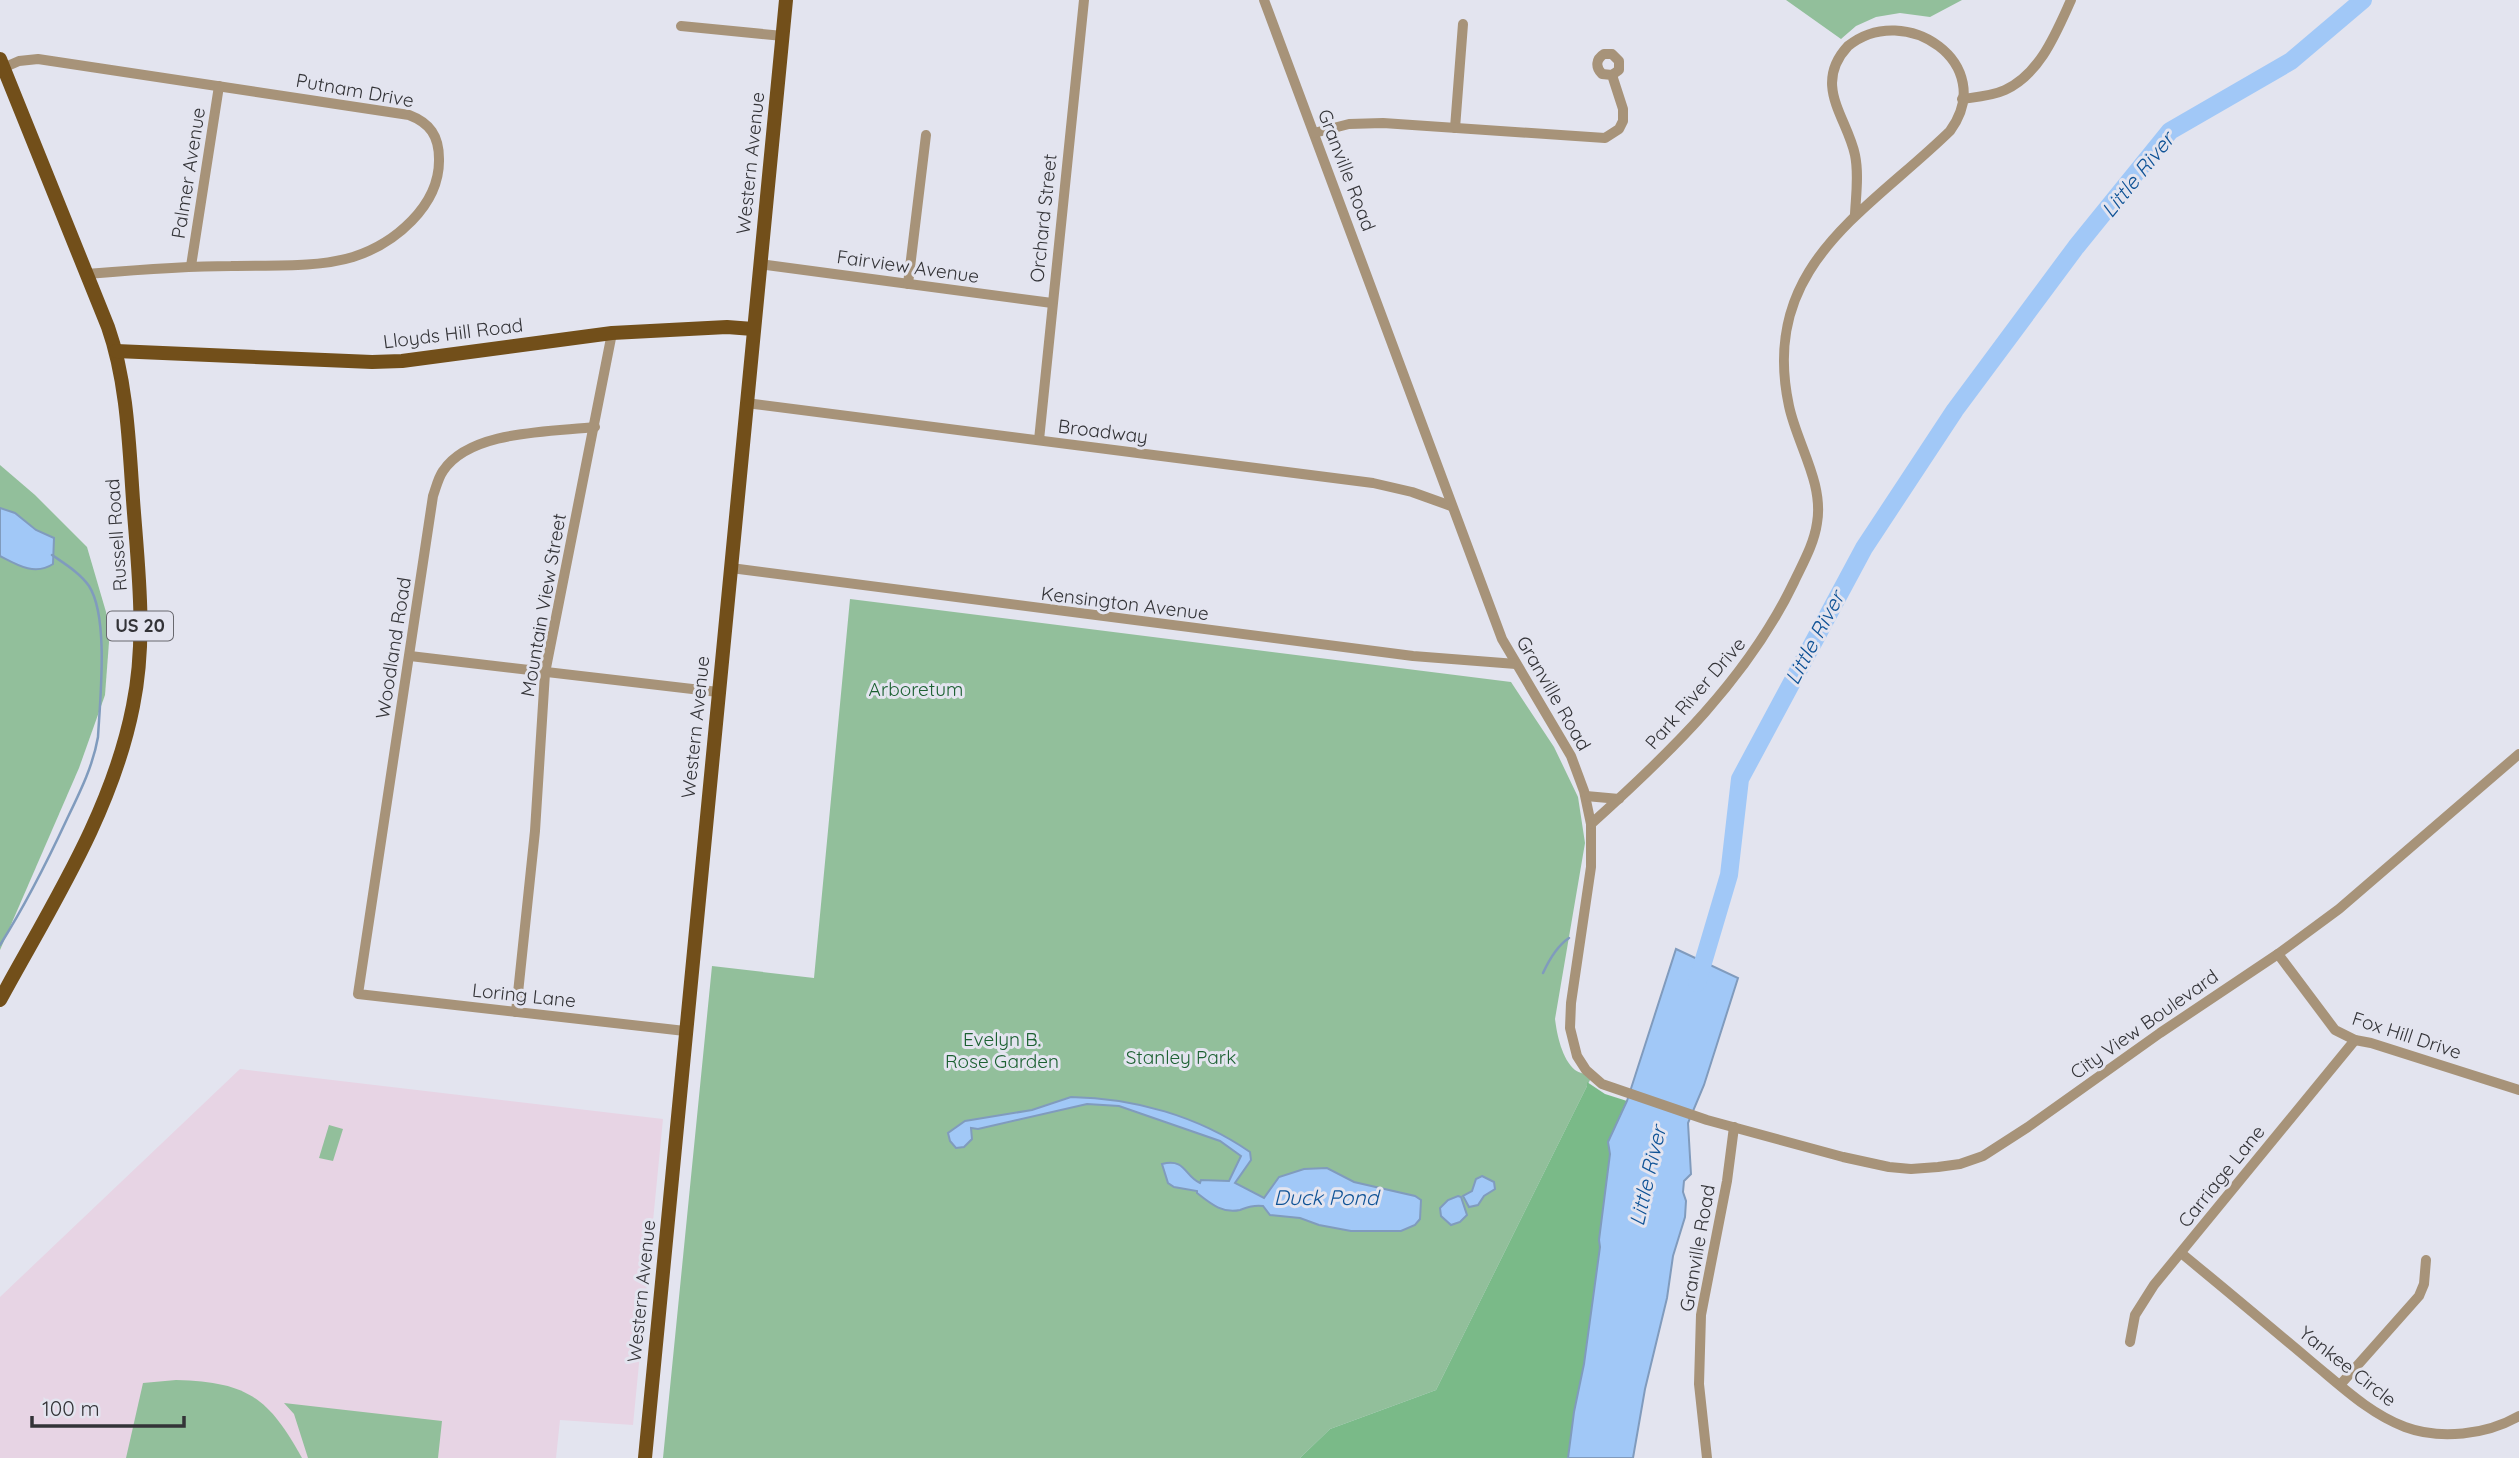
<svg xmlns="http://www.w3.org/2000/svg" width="2519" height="1458" font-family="Quicksand,sans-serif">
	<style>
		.education { fill: #e7d4e4 }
		.green { fill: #92bf9b }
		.forest { fill: #7aba88 }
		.water { fill: #a1c8f7; stroke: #809bbd; stroke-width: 2 }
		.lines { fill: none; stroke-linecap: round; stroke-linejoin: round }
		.stream { stroke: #809bbd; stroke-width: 2.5 }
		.river { stroke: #a1c8f7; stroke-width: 18 }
		.minor { stroke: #a79379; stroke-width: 10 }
		.major { stroke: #724f1a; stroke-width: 14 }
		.labels { text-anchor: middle; stroke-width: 6; stroke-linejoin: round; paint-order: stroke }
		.shield { fill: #e3e4ef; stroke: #68686e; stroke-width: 2 }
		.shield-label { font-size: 18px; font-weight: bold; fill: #333337 }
		.street-label { font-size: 19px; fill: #333337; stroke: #e3e4ef }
		.park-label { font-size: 19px; fill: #1c6132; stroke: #e3e4ef }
		.water-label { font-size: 21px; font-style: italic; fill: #0e5296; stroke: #e3e4ef }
	</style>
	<rect width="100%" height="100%" fill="#e3e4ef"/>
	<polygon class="education" points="240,1069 663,1119 633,1425 560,1420 556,1458 0,1458 0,1297"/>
	<g class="green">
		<polygon points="1786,0 1962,0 1930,17 1900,13 1876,17 1856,26 1841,39"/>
		<polygon points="0,465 35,495 87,547 106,612 109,642 105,695 79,768 0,950"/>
		<path d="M850 599 1511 682 1554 747 1578 797 1585 843 1555 1019C1557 1035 1562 1059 1575 1070 1579 1073 1586 1074 1592 1076L1436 1390 1330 1429 1300 1458H663L712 966 814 978Z"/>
		<polygon points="329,1125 343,1129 333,1161 319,1158"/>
		<path d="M176 1380C247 1382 268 1397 302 1458H126L143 1383Z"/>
		<polygon points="284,1403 442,1421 438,1458 308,1458 294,1414"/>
	</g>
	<path class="forest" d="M1587 1082 1605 1094 1627 1101C1612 1127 1612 1147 1608 1175 1606 1197 1602 1218 1599 1240L1600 1247 1584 1364 1574 1412 1568 1458H1300L1330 1429 1436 1390 1587 1086Z"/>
	<g class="water">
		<path d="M0 508 15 513 36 530 54 538 53 564C35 576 17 565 0 556Z"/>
		<polygon points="1676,949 1738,978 1704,1085 1688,1123 1691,1174 1684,1181 1683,1192 1686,1201 1685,1217 1673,1256 1667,1298 1645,1389 1633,1458 1568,1458 1574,1412 1584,1364 1600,1247 1599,1240 1610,1154 1608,1142 1627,1101"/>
		<path d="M1071 1097C1134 1098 1198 1116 1250 1152L1251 1160 1235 1183 1264 1198 1279 1177 1304 1169 1327 1168 1354 1182 1415 1196 1421 1200 1420 1219 1415 1225 1401 1231H1351L1319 1225 1300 1218 1270 1215 1263 1206C1254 1205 1248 1207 1240 1210 1222 1214 1210 1203 1197 1193V1191L1174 1187 1168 1183 1162 1164C1186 1158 1184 1176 1200 1183L1201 1180 1229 1181 1241 1156 1220 1141 1119 1106 1087 1104 978 1129 971 1128 972 1139 964 1147 956 1148 950 1141 948 1133 965 1121 1032 1110Z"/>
		<polygon points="1482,1176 1494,1182 1495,1189 1484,1196 1478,1205 1469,1207 1463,1196 1472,1191 1476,1179"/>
		<polygon points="1458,1196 1461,1197 1467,1215 1460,1222 1451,1225 1441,1216 1440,1208 1448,1200"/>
	</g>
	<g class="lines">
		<g class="stream">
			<path d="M0 945C26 904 47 862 67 819 80 792 93 766 98 737 100 700 109 617 89 586 80 573 65 564 52 555"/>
			<path d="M1543 973C1549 960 1557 946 1569 938"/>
		</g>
		<polyline class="river" points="1697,983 1729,875 1740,779 1864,548 1955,410 2076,247 2170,131 2291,61 2363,0"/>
		<g class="minor">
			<polyline points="1264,0 1502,639 1571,756 1584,791 1591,824 1591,867 1571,1003 1570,1028 1577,1056 1586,1070 1602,1084 1707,1120 1843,1157 1889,1167 1911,1169 1938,1167 1960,1164 1983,1156 2028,1127 2160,1033 2278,954 2339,909 2519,754"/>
			<polyline points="681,26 783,36"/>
			<path d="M3 68 19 61 38 59 409 115C430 123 439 136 439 159 440 206 394 244 353 257 317 268 269 265 231 266 182 266 135 270 87 274"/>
			<path d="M1962 99C1977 97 1992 96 2005 90 2040 74 2056 33 2071 0"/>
			<polyline points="1455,128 1463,24"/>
			<path d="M1314 133 1349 124 1383 123 1605 138 1619 129 1623 121V109L1612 75 1602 74C1595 67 1596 59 1604 54H1612L1619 61V70L1612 75"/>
			<polyline points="759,264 1052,303"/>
			<polyline points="191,266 219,86"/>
			<polyline points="908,284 926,135"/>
			<polyline points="746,403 1373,483 1412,492 1451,506"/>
			<path d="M595 427C551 432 470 430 443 471 438 478 436 488 433 496L358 994 685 1031"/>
			<polyline points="1039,440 1084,0"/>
			<polyline points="731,568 1413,656 1516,664"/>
			<polyline points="410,656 718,692"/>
			<polyline points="1586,796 1619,799"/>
			<path d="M1591 824C1670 753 1748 678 1794 582 1803 563 1814 544 1817 523 1824 483 1797 444 1789 406 1759 266 1866 213 1950 131 1999 64 1905 0 1848 46 1812 85 1847 117 1855 155 1859 174 1856 195 1855 214"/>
			<polyline points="2278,954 2335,1030 2355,1040 2371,1043 2519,1090"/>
			<polyline points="516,1012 535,831 545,673 612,333"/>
			<path d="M2181 1253C2225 1289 2269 1326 2313 1363 2341 1386 2370 1414 2405 1427 2440 1440 2486 1435 2519 1416"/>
			<polyline points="2130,1342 2135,1315 2154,1285 2355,1040"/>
			<polyline points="2340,1385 2419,1296 2424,1284 2426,1260"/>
			<polyline points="1707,1458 1699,1384 1701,1315 1727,1181 1734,1127"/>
		</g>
		<g class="major">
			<path d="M0 59 108 327C127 381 129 443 133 500 138 568 147 638 133 706 112 813 51 906 0 1000"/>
			<polyline points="116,351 372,362 402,361 612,333 727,327 753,329"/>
			<polyline points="645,1458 786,0"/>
		</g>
	</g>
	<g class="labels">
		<rect class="shield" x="107" y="611.5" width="66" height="29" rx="5"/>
		<g class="shield-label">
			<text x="140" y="632">US 20</text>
		</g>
		<g class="street-label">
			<text transform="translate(355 90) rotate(10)" y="7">Putnam Drive</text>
			<text transform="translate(750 163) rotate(-84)" y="7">Western Avenue</text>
			<text transform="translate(1347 170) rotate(69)" y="7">Granville Road</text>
			<text transform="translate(188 173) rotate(-81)" y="7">Palmer Avenue</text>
			<text transform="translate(1043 218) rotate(-84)" y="7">Orchard Street</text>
			<text transform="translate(908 266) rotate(8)" y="7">Fairview Avenue</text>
			<text transform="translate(453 333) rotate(-7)" y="7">Lloyds Hill Road</text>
			<text transform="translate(1103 431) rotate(7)" y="7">Broadway</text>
			<text transform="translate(116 535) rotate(-94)" y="7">Russell Road</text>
			<text transform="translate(1125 603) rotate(7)" y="7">Kensington Avenue</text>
			<text transform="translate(543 605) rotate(-80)" y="7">Mountain View Street</text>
			<text transform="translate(393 648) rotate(-81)" y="7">Woodland Road</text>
			<text transform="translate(1554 693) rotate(60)" y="7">Granville Road</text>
			<text transform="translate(1695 693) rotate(-49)" y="7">Park River Drive</text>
			<text transform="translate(695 727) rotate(-84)" y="7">Western Avenue</text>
			<text transform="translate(524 995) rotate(6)" y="7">Loring Lane</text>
			<text transform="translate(2144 1024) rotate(-35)" y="7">City View Boulevard</text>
			<text transform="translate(2407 1035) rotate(18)" y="7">Fox Hill Drive</text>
			<text transform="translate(2221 1176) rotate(-51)" y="7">Carriage Lane</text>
			<text transform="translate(1697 1248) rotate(-80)" y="7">Granville Road</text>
			<text transform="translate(641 1291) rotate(-84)" y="7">Western Avenue</text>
			<text transform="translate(2348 1366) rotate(38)" y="7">Yankee Circle</text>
		</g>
		<g class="park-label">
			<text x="916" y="696">Arboretum</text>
			<text x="1002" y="1046">Evelyn B.<tspan x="1002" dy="22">Rose Garden</tspan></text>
			<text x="1181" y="1064">Stanley Park</text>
		</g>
		<g class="water-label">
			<text transform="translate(2138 175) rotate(-51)" y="7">Little River</text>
			<text transform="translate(1815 638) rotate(-62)" y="7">Little River</text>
			<text transform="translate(1648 1176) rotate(-77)" y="7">Little River</text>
			<text x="1326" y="1205">Duck Pond</text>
		</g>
	</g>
	<path d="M32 1416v10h152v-10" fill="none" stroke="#333337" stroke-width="3.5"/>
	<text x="42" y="1416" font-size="21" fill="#333337" stroke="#e3e4ef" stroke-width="5" paint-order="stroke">100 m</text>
</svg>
